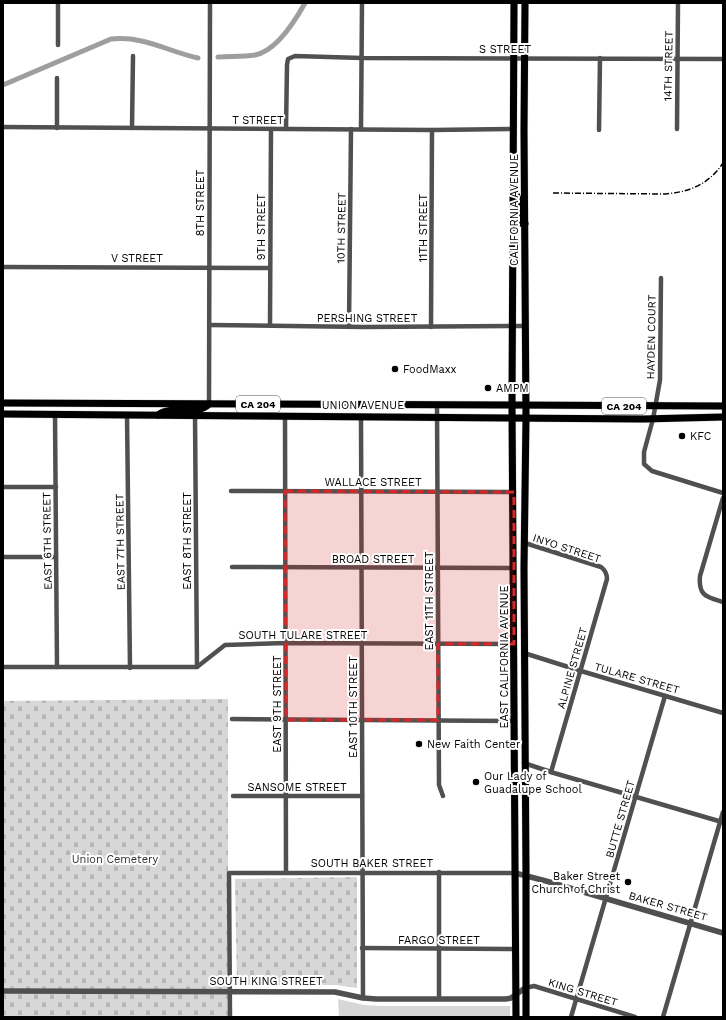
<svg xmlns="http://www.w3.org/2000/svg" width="726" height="1020" font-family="'Work Sans',sans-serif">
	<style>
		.cemetery { fill: url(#cemetery-stones) }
		.green { fill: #d7d7d7 }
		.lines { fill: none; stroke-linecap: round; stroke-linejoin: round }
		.canal { stroke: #9e9e9e; stroke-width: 5 }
		.primary-casing { stroke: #dbdbdb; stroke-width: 8 }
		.trunk-casing { stroke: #dbdbdb; stroke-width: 8 }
		.minor { stroke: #505050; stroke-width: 4.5 }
		.tertiary { stroke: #505050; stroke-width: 5.5 }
		.primary { stroke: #000; stroke-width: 7 }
		.trunk { stroke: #000; stroke-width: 7 }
		.rail { stroke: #000; stroke-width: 1.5; stroke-dasharray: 6 2 1 2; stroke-linecap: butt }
		.marked { fill: #d62828; fill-opacity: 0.2; stroke: #d62828; stroke-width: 3; stroke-dasharray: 8 5; stroke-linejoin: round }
		.poi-dot { fill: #000; stroke: #fff; stroke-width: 1.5 }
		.labels { text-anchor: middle; stroke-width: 4; stroke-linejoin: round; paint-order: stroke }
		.shield { fill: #fff; stroke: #4c4c4c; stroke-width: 1 }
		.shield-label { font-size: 10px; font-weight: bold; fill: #000 }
		.street-label { font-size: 11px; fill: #000; stroke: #fff }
		.poi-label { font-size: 11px; fill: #000; stroke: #fff; text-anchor: start }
		.park-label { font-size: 11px; fill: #2e2e2e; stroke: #fff }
	</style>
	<defs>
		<pattern id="cemetery-stones" width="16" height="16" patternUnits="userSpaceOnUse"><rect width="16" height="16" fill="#d7d7d7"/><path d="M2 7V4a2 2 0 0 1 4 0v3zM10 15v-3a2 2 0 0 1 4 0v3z" fill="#b7b7b7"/></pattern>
	</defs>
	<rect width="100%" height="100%" fill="#fff"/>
	<g class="cemetery">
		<polygon points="228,699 228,1017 3,1017 3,701"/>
		<polygon points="357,877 357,988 336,985 237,985 235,879"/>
	</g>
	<polygon class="green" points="338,999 364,1005 382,1006 510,1006 510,1017 339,1017"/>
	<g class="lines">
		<g class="canal">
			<path d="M218 57C230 56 243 57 255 55 276 51 295 21 305 3"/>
			<path d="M3 85 111 39C146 36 166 51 198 58"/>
		</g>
		<g class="primary-casing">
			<g id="primary">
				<polyline points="514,3 512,405 516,1017"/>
				<polyline points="525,3 524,130 526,417 524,568 526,875 526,1017"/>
				<polyline points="515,192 518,199 520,222 521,223 525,224"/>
			</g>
		</g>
		<g class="trunk-casing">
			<g id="trunk">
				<polyline points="3,403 723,406"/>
				<polyline points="3,414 643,419 723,417"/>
				<path d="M158 415C173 404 196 417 209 404"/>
			</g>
		</g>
		<g class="minor">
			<polyline points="58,45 58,3"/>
			<polyline points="57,78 57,128"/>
			<polyline points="3,127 432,130 514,129"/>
			<polyline points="132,128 133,56"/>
			<polyline points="286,129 287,65 288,59 295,56 362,58 723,59"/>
			<polyline points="361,129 362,3"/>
			<polyline points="677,129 678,3"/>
			<polyline points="599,130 600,58"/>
			<polyline points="3,267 270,268"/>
			<polyline points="661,278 660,380 653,419 644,452 644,464 652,471 723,493"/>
			<polyline points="209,325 364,327 525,326"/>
			<polyline points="270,325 271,129"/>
			<polyline points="349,327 351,129"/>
			<polyline points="431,327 432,130"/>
			<polyline points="209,404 210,3"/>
			<polyline points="437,405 439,785 443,796"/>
			<polyline points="55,415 57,667"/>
			<polyline points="127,415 130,668"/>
			<polyline points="195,415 197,667"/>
			<polyline points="285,416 286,872"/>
			<polyline points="361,416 363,998"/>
			<polyline points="3,487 56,487"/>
			<polyline points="231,491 514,492"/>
			<path d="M723 498 700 576C698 596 707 597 723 602"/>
			<path d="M525 543 601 567C605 570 607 573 607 579L551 772"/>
			<polyline points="3,557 56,557"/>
			<polyline points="232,567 514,568"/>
			<polyline points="524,653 581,671 723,713"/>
			<polyline points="3,667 197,667 225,645 285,643 514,644"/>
			<polyline points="232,719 515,721"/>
			<polyline points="524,763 554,773 722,822"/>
			<polyline points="233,796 362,796"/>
			<polyline points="439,872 439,998"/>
			<polyline points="362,948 516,949"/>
			<polyline points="525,988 534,986 635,1017"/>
			<polyline points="230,1017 229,873 515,873"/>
			<polyline points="571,1017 665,696"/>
			<polyline points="663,1017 723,812"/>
		</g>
		<g class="tertiary">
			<polyline points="515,873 546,881 723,933"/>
			<polyline points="3,991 335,992 363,998 376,999 506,999 511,998 525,988"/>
		</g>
		<use href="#primary" class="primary"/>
		<use href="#trunk" class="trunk"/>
		<path class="rail" d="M553 193 665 194C690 192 709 184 723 163"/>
	</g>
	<path class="marked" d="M285 491 514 492V644H438V720H286Z"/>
	<g class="poi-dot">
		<circle cx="395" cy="369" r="4"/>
		<circle cx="488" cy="388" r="4"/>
		<circle cx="682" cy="436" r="4"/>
		<circle cx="419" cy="744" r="4"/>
		<circle cx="476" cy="782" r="4"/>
		<circle cx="628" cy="882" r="4"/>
	</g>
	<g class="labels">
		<g class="shield">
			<rect x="236" y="396" width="44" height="16" rx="3"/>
			<rect x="602" y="398" width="44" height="16" rx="3"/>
		</g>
		<g class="shield-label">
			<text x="258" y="408">CA 204</text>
			<text x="624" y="410">CA 204</text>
		</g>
		<g class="street-label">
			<text x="505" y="53">S STREET</text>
			<text transform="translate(668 66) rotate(-89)" y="4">14TH STREET</text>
			<text x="258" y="124">T STREET</text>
			<text transform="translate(200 203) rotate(-90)" y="4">8TH STREET</text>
			<text transform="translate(514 210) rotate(-90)" y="4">CALIFORNIA AVENUE</text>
			<text transform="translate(261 227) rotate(-90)" y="4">9TH STREET</text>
			<text transform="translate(341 228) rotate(-89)" y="4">10TH STREET</text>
			<text transform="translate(423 228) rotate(-90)" y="4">11TH STREET</text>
			<text x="137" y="262">V STREET</text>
			<text x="367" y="322">PERSHING STREET</text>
			<text transform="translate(651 337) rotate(-89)" y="4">HAYDEN COURT</text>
			<text x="363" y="409">UNION AVENUE</text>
			<text x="373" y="486">WALLACE STREET</text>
			<text transform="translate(47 541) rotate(-91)" y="4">EAST 6TH STREET</text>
			<text transform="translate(187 541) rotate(-90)" y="4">EAST 8TH STREET</text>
			<text transform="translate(120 542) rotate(-91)" y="4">EAST 7TH STREET</text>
			<text transform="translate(567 548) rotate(18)" y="4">INYO STREET</text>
			<text x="373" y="563">BROAD STREET</text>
			<text transform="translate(429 601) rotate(-90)" y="4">EAST 11TH STREET</text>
			<text x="303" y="639">SOUTH TULARE STREET</text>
			<text transform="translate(504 657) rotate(-90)" y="4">EAST CALIFORNIA AVENUE</text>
			<text transform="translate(572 668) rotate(-74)" y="4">ALPINE STREET</text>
			<text transform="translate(637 678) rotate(16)" y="4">TULARE STREET</text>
			<text transform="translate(277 704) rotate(-90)" y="4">EAST 9TH STREET</text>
			<text transform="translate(353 707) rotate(-90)" y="4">EAST 10TH STREET</text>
			<text x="297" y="791">SANSOME STREET</text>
			<text transform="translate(620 819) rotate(-74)" y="4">BUTTE STREET</text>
			<text x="372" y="867">SOUTH BAKER STREET</text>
			<text transform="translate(668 906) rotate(16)" y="4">BAKER STREET</text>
			<text x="439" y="944">FARGO STREET</text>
			<text x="266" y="985">SOUTH KING STREET</text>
			<text transform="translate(583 992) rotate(17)" y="4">KING STREET</text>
		</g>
		<g class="poi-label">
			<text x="403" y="373">FoodMaxx</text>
			<text x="496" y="392">AMPM</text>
			<text x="690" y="440">KFC</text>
			<text x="427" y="748">New Faith Center</text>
			<text x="484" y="780">Our Lady of<tspan x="484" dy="13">Guadalupe School</tspan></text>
			<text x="620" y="880" text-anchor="end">Baker Street<tspan x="620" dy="13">Church of Christ</tspan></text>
		</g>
		<g class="park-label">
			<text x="115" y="863">Union Cemetery</text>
		</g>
	</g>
	<rect width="726" height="1020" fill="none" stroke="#000000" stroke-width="8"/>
</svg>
